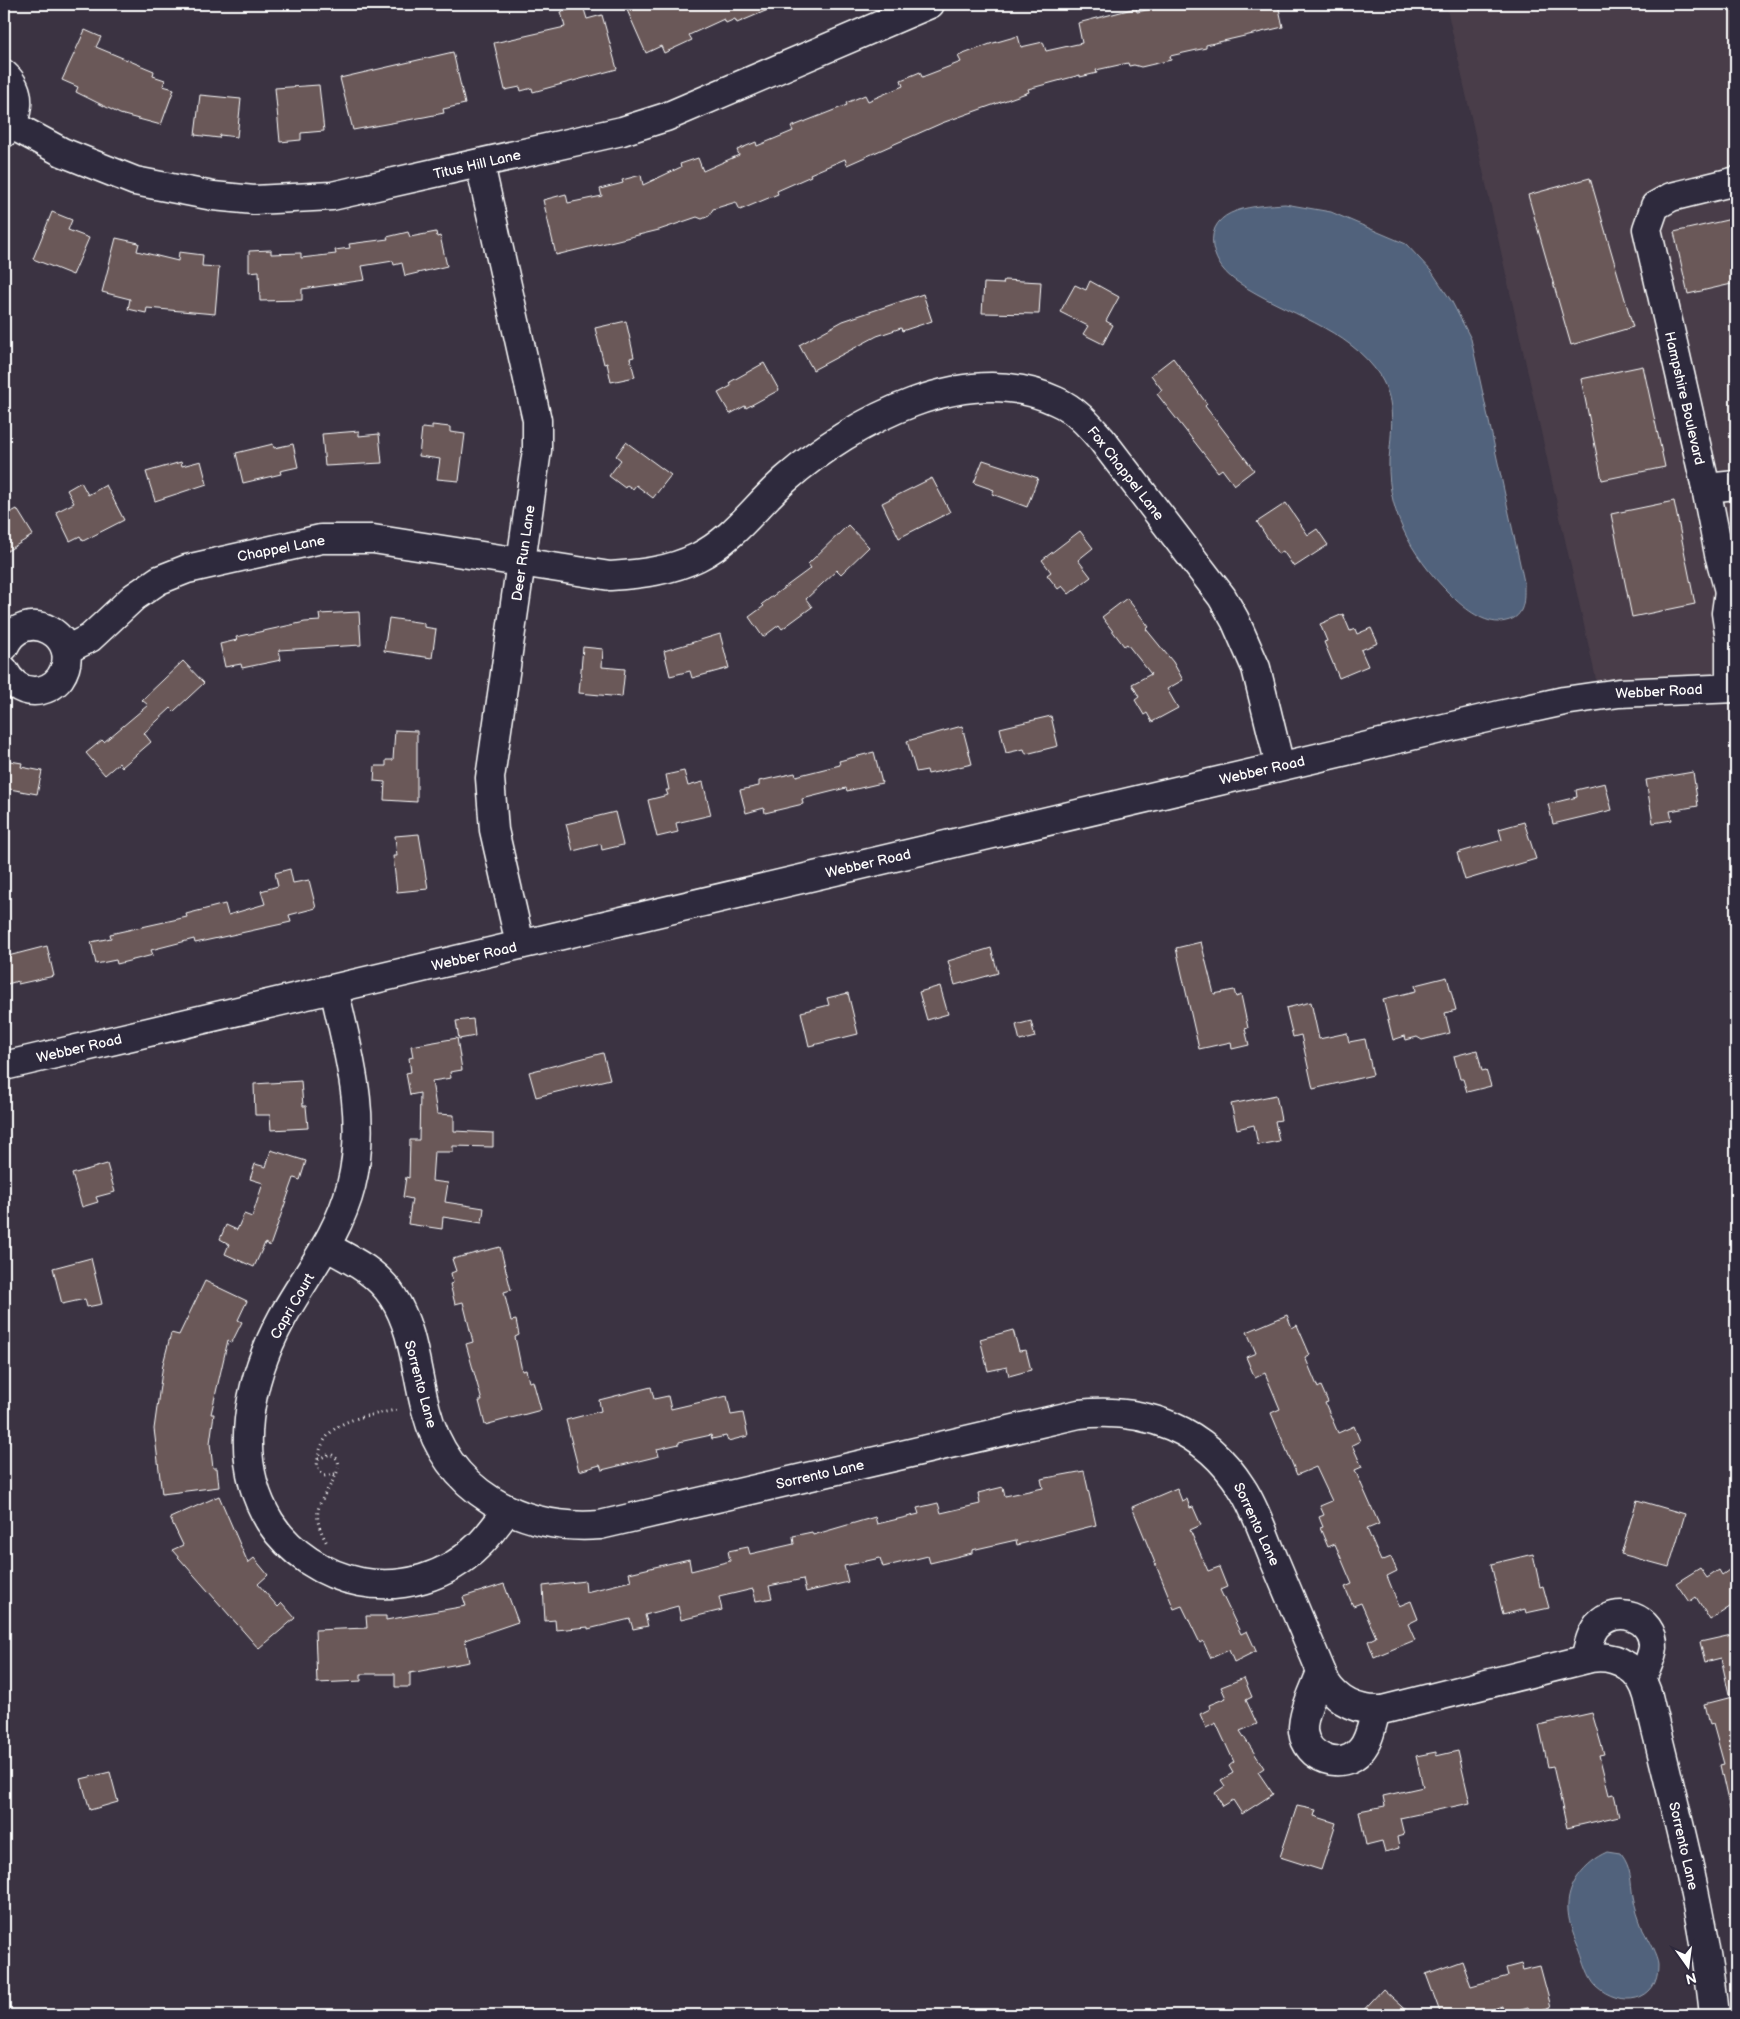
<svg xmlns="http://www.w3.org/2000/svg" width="1740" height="2019" font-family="'Balsamiq Sans',sans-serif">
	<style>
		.built { fill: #493e49 }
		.water { fill: #51627b; stroke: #97a1b0 }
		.building { fill: #6a5858; stroke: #fff }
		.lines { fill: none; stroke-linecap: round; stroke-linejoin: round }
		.minor-casing { stroke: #fff; stroke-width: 31 }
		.path { stroke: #fff; stroke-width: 3; stroke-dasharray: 1 4; stroke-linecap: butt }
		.minor { stroke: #2f2a3d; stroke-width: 28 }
		.labels { text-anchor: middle; stroke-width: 4.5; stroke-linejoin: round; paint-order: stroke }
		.street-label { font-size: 14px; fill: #fff; stroke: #2f2a3d }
	</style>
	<rect width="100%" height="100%" fill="#3b3342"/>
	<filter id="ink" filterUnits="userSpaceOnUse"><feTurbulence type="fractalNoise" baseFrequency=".02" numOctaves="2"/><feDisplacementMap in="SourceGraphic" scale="10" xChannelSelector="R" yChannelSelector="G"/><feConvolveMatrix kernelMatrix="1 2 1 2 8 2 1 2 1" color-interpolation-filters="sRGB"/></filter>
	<g filter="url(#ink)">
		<polygon class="built" points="1446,4 1736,4 1736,683 1598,688"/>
		<g class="water">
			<path d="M1285 204 1331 212 1406 244 1432 272 1452 302 1471 339 1524 582C1524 599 1526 617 1506 621 1488 626 1468 611 1456 600 1417 563 1387 517 1389 461 1391 431 1397 403 1380 376 1348 327 1285 314 1239 283 1226 275 1216 263 1213 247 1207 206 1257 206 1285 204Z"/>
			<path d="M1608 1852 1621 1854C1632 1868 1630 1881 1633 1897 1635 1909 1639 1919 1643 1930 1647 1937 1658 1958 1658 1965 1659 2003 1620 2008 1596 1986 1588 1978 1584 1962 1580 1951 1575 1939 1569 1925 1568 1911 1566 1885 1585 1862 1608 1852Z"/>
		</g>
		<g class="building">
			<polygon points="640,4 782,4 737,23 735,19 726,23 724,19 689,35 692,40 664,53 661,46 646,53 627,10"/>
			<polygon points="1175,4 1278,4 1283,27 1206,45 1206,48 1170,56 1171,60 1141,67 1134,65 1129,66 1128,63 1096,70 1097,73 1080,77 1080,75 1028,89 1029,92 942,123 847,165 845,159 810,174 811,176 777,191 778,194 740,210 736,202 713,209 709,216 702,219 697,217 659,230 556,255 543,200 566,194 568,203 602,196 600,189 623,183 622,180 641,175 643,185 681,167 680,164 698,158 703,171 739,155 737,150 756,142 757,146 793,131 791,127 847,105 846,103 865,95 868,101 903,86 901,80 920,72 922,77 961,62 958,56 990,44 1018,36 1021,47 1043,42 1046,51 1082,43 1078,23 1136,8 1137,12"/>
			<polygon points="583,6 587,19 602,15 617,69 533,92 532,88 521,91 520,87 505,90 494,43 565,27 561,12"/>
			<polygon points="85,30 101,37 96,47 154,71 153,76 165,80 163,86 174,89 161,125 120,114 76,92 78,87 62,80"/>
			<polygon points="453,52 465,104 443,109 444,113 424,117 353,130 340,78"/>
			<polygon points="319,85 324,131 301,133 301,140 280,142 275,88"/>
			<polygon points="200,95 241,99 237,137 220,135 219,138 195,135"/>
			<polygon points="1590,178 1633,327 1571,345 1528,195"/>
			<polygon points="52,212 72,220 68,230 89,238 73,275 33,259"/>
			<polygon points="1736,218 1736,283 1688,294 1674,232"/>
			<polygon points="408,232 410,237 436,232 437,237 440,236 447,266 405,276 402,263 394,265 393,261 362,266 365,280 302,289 302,300 260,301 259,271 249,272 249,251 271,250 271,254 301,253 301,258 336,254 335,250 350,248 349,244 388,239 387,237"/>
			<polygon points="116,238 139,243 137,251 178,261 179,252 203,255 202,266 219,267 215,314 147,308 146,313 128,309 130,299 102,292"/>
			<polygon points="1004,280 1041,282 1039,314 982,313 984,283 1003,284"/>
			<polygon points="1090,281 1119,297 1106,321 1113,325 1103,344 1083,334 1088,326 1060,312 1075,285 1086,290"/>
			<polygon points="923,294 932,321 902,331 901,328 877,336 813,370 799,345 843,321"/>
			<polygon points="626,321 634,357 630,358 635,377 611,382 607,363 604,364 595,328"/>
			<polygon points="1173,358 1207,404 1205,406 1254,470 1234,485 1222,469 1218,472 1157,394 1162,390 1151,375"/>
			<polygon points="764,363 779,390 746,408 745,406 730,414 718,393 731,386 730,382"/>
			<polygon points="1643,366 1665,467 1602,480 1581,379"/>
			<polygon points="432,425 450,427 450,432 465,434 459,481 437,479 440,459 419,456 422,428 432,429"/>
			<polygon points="359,431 359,436 379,434 382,463 325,466 322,434"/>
			<polygon points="626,442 671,475 653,498 636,485 633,489 627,485 625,488 609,476 621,460 616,456"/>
			<polygon points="273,444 274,448 293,444 298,467 280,471 281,474 243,483 236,453"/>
			<polygon points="983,460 1038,478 1027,507 992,494 994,490 974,483"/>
			<polygon points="201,461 207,484 155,501 146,472 181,462 182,466"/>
			<polygon points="932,478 950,512 899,538 882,503"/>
			<polygon points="81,482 88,495 106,485 124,520 83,541 80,536 70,541 56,512 74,503 67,490"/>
			<polygon points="1674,501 1695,604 1632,617 1611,514"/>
			<polygon points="1286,503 1308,535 1317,529 1328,545 1294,567 1283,551 1278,554 1257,522"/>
			<polygon points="17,509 33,535 4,553 4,516"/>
			<polygon points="848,525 869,547 841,574 837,570 806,599 812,607 782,629 779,625 763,637 749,617 764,606 762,604 811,568 808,564"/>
			<polygon points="1080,531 1093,548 1078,560 1091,577 1069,594 1062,586 1058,589 1047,575 1051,572 1042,560"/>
			<polygon points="1127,598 1149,627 1146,629 1173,662 1183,680 1167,689 1178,708 1152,722 1147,713 1144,715 1135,700 1139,697 1132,684 1151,674 1127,644 1124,646 1102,617"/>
			<polygon points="359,612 361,645 279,650 281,660 242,668 241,664 225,667 220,644 237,640 236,637 305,622 320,621 319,614"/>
			<polygon points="1343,614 1350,631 1355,629 1357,634 1371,628 1378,643 1361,650 1368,666 1339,678 1324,642 1327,641 1320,624"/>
			<polygon points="389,618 424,623 424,627 436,629 432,658 384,651"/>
			<polygon points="720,634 729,668 692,678 690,671 670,676 664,651"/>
			<polygon points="583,647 603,649 602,667 625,669 622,697 579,693"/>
			<polygon points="183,661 204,683 174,711 171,708 144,733 151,742 122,767 119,763 105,775 86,753 102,740 104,742 148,705 142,700"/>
			<polygon points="1051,716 1058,746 1026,754 1024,749 1006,753 1000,728"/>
			<polygon points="962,726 972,764 928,774 927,770 916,772 907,741"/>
			<polygon points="395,730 417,731 417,802 384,800 385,782 374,781 375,766 386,766 386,760 393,760"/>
			<polygon points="874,752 882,783 847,791 846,788 802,799 803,804 765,813 764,808 746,813 740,790 759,786 759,781 795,773 796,776 840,765 839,761"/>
			<polygon points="4,760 22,763 21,767 42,771 37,794 4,788"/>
			<polygon points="684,771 688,786 703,782 711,815 676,823 678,832 657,837 648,800 668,795 666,790 669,790 666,775"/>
			<polygon points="1693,772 1698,806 1670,811 1672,820 1653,823 1646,780"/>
			<polygon points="1605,783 1612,810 1553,824 1548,804 1577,797 1576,790"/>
			<polygon points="615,812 623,845 602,850 601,844 573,851 566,824"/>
			<polygon points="1524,822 1536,859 1465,880 1457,853 1502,840 1499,829"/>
			<polygon points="419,834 428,889 397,892 393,856 397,856 395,836"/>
			<polygon points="290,869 293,883 309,880 316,908 289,915 291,922 195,943 194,939 151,950 153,955 117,964 116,960 96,964 91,942 111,938 110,934 187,917 186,914 225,904 228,915 265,904 261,891 278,886 275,873"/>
			<polygon points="1201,942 1214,994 1234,990 1236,997 1241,995 1248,1028 1245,1029 1249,1045 1232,1049 1231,1042 1199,1049 1176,948"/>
			<polygon points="47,946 54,976 18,984 18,981 4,985 4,960 9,959 8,956"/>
			<polygon points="991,948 998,973 955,985 948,961"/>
			<polygon points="1447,977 1456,1010 1445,1013 1450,1033 1422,1040 1417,1037 1406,1040 1405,1036 1393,1040 1383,999 1416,991 1415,985"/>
			<polygon points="940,986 948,1014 927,1020 919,992"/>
			<polygon points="848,993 858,1034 809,1046 801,1012 829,1005 827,998"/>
			<polygon points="1311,1002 1319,1039 1347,1033 1349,1042 1365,1039 1373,1075 1313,1089 1301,1035 1293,1037 1286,1008"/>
			<polygon points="473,1019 475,1036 459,1039 456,1021"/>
			<polygon points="1031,1021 1035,1037 1020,1041 1016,1025"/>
			<polygon points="457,1038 462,1070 450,1072 451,1078 432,1081 437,1114 454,1115 454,1131 493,1133 493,1147 453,1146 453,1152 434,1152 432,1181 448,1183 445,1202 484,1208 482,1223 443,1217 442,1229 408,1224 412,1199 403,1197 406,1177 409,1178 410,1140 419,1140 420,1093 410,1095 406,1073 411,1072 409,1058 413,1057 411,1046"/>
			<polygon points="1477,1050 1482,1071 1486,1070 1491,1086 1467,1092 1463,1079 1460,1079 1454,1056"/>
			<polygon points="603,1053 610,1079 536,1097 529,1072"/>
			<polygon points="301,1081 303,1106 306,1106 308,1128 271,1130 270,1115 255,1115 254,1084"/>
			<polygon points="1276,1095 1281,1120 1275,1121 1279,1141 1258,1145 1254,1125 1237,1129 1231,1104"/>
			<polygon points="271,1150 306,1161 300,1180 294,1178 270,1246 265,1243 254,1267 225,1254 229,1244 220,1239 226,1225 237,1230 244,1214 252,1217 263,1183 250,1179 255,1164 266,1167"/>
			<polygon points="107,1164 115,1192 96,1197 98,1202 82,1207 72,1174"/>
			<polygon points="500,1247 511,1290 504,1292 511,1321 516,1320 519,1335 515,1337 522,1371 526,1370 529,1382 533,1381 541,1410 485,1425 479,1401 482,1401 466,1344 473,1342 463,1302 455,1304 450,1284 453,1283 451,1273 456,1271 452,1259"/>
			<polygon points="91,1258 102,1304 87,1307 85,1299 62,1304 53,1268"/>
			<polygon points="205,1281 247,1301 238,1320 242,1322 232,1342 228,1340 211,1414 214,1414 210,1443 213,1468 217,1468 219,1487 162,1494 154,1429 163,1364 171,1333 179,1335"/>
			<polygon points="1287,1315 1292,1328 1297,1325 1310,1355 1305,1357 1318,1388 1321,1386 1328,1402 1325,1403 1338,1433 1354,1426 1360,1441 1352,1445 1362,1467 1355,1470 1379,1524 1367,1529 1381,1561 1391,1557 1397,1571 1387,1576 1399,1606 1411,1601 1418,1619 1408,1624 1415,1640 1374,1657 1368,1641 1376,1637 1361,1603 1353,1606 1345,1587 1352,1584 1335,1544 1328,1547 1320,1528 1323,1527 1319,1517 1324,1515 1320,1506 1332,1501 1316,1467 1297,1475 1271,1413 1280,1409 1265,1373 1255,1378 1246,1357 1256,1353 1247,1332"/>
			<polygon points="1013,1330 1019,1351 1026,1350 1031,1370 1009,1376 1007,1367 988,1371 980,1339"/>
			<polygon points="651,1387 654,1399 668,1396 671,1409 727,1396 731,1415 743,1413 748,1436 728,1441 726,1436 712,1439 711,1435 679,1442 679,1444 657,1449 659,1456 602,1470 600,1465 579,1471 566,1420 601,1411 599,1400"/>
			<polygon points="1084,1471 1096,1525 1017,1545 1016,1540 972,1550 972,1553 930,1563 928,1556 883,1567 880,1558 844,1566 848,1582 806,1592 803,1579 769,1586 772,1598 756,1601 753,1589 719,1597 722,1610 681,1620 678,1606 645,1615 648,1626 633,1629 630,1619 588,1629 588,1627 556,1630 555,1620 545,1621 543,1586 585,1581 586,1592 631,1581 629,1573 689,1559 691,1571 730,1561 728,1551 748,1547 750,1554 794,1544 793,1536 812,1532 813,1535 875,1517 877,1524 919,1514 917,1508 938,1503 941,1513 980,1504 978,1493 1003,1487 1005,1496 1043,1488 1041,1479"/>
			<polygon points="1177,1488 1182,1501 1187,1499 1190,1508 1193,1507 1201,1525 1190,1530 1208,1571 1219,1567 1227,1587 1220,1590 1241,1634 1247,1631 1256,1651 1234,1662 1229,1650 1211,1658 1203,1641 1200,1643 1182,1606 1174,1609 1132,1507"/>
			<polygon points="219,1496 248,1563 254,1558 268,1575 258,1584 278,1607 282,1603 295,1618 259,1649 172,1550 183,1545 170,1518"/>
			<polygon points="1637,1500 1685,1514 1669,1567 1621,1554"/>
			<polygon points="1533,1554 1540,1587 1543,1586 1549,1608 1526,1613 1525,1609 1503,1615 1491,1564"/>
			<polygon points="1736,1565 1736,1583 1730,1587 1736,1596 1736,1603 1710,1620 1696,1597 1689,1602 1676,1583 1700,1568 1707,1578 1719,1570 1722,1575"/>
			<polygon points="504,1584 518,1622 465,1640 469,1662 410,1673 410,1687 395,1687 395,1674 361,1674 361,1681 317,1683 315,1630 367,1628 366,1616 386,1616 386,1620 466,1606 463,1597"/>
			<polygon points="1736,1634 1736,1694 1729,1694 1721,1658 1705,1662 1700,1642"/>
			<polygon points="1244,1678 1252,1697 1246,1700 1257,1724 1240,1731 1264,1768 1258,1772 1273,1794 1242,1814 1233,1800 1223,1806 1215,1793 1225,1786 1221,1780 1233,1773 1229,1766 1234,1762 1216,1723 1206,1728 1200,1714 1210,1709 1209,1705 1226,1698 1221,1687"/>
			<polygon points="1736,1696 1736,1809 1730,1810 1720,1765 1724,1764 1713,1724 1710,1725 1705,1704"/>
			<polygon points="1592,1713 1604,1754 1599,1755 1609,1795 1614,1794 1619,1816 1567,1828 1553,1766 1548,1767 1539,1725"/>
			<polygon points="1458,1751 1470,1803 1400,1818 1404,1835 1397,1837 1399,1848 1385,1852 1382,1841 1366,1845 1359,1811 1385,1806 1383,1796 1423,1787 1416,1756 1436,1752 1436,1756"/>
			<polygon points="110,1772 118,1802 90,1810 81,1779"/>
			<polygon points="1297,1806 1316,1810 1314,1816 1336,1823 1321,1870 1280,1857"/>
			<polygon points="1462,1961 1471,1986 1508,1976 1506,1968 1521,1964 1523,1970 1540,1966 1551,2007 1530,2013 1528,2007 1504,2014 1502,2006 1476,2015 1441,2015 1426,1974"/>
			<polygon points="1383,1989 1412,2015 1359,2015"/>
		</g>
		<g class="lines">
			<g class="minor-casing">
				<g id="minor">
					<path d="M4 74C23 91 20 116 4 133"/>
					<polyline points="12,125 62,152 135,181 213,196 254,200 332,196 622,131 666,117 930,4"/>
					<polyline points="480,164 537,420 537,450 490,778 494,830 520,944"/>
					<polyline points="1706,488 1736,485"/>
					<polyline points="1729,591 1719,554 1706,488 1647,229 1655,206 1671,197 1736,181"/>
					<path d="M4 647C24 602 87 637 60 678 54 686 44 691 34 691 20 691 10 682 4 670"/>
					<path d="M66 650 90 638 134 597 159 580 187 569 321 539H373L610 576C640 574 670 571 698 557 734 539 756 505 786 479 853 421 967 359 1056 401 1075 409 1089 425 1102 440L1222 597 1235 620 1256 668 1280 766"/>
					<polyline points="1730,688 1730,640 1726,613 1729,591 1736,595"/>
					<path d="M334 989C349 1055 368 1119 351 1186 338 1237 306 1274 282 1318 249 1379 231 1459 270 1522 290 1553 324 1575 360 1582 402 1590 447 1577 478 1546 489 1536 498 1522 508 1510"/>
					<polyline points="4,1066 1500,715 1564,701 1619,693 1736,688"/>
					<path d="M327 1247C352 1260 377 1272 393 1297 414 1329 416 1373 426 1410 447 1491 520 1531 600 1525L1079 1414C1146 1407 1205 1429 1242 1488 1257 1511 1265 1539 1276 1564 1293 1604 1309 1643 1326 1683 1339 1703 1359 1711 1382 1710L1591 1658C1618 1654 1641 1670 1648 1696 1673 1802 1703 1907 1714 2015"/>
					<path d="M1585 1659C1588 1648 1590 1635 1597 1626 1616 1604 1654 1617 1653 1647 1652 1658 1645 1670 1642 1680"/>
					<path d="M1321 1672C1315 1689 1302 1713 1303 1731 1306 1759 1342 1772 1361 1750 1370 1740 1372 1723 1376 1711"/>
				</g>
			</g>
			<g class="path">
				<path d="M318 1459 330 1454C354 1464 320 1492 318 1511 316 1523 322 1534 328 1545"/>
				<path d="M335 1474 324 1476 317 1467C320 1417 362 1418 400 1409"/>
			</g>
			<use href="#minor" class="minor"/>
		</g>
	</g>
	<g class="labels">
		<g class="street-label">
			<text transform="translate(477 164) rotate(-13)" y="5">Titus Hill Lane</text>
			<text transform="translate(1685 398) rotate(77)" y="5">Hampshire Boulevard</text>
			<text transform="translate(1126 473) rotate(52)" y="5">Fox Chappel Lane</text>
			<text transform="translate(281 548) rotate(-11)" y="5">Chappel Lane</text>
			<text transform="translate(523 553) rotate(-82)" y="5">Deer Run Lane</text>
			<text transform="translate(1659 691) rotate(-3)" y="5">Webber Road</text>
			<text transform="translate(1262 770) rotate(-13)" y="5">Webber Road</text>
			<text transform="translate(868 863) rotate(-13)" y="5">Webber Road</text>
			<text transform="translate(474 956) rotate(-13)" y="5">Webber Road</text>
			<text transform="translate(79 1048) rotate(-13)" y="5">Webber Road</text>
			<text transform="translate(292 1306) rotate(-60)" y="5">Capri Court</text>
			<text transform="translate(421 1384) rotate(75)" y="5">Sorrento Lane</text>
			<text transform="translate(820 1474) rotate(-13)" y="5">Sorrento Lane</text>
			<text transform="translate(1257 1524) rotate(65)" y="5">Sorrento Lane</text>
			<text transform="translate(1684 1846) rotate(77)" y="5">Sorrento Lane</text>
		</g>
	</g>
	<rect width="1740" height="2019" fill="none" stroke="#2f2a3d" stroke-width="20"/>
	<rect x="10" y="10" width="1720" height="1999" fill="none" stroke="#fff" stroke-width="2" filter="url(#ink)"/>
	<g transform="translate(1688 1966) rotate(166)" stroke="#2f2a3d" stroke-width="4" paint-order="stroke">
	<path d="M0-4L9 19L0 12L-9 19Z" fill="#ffffff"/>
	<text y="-8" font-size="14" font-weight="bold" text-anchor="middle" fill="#ffffff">N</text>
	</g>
</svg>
